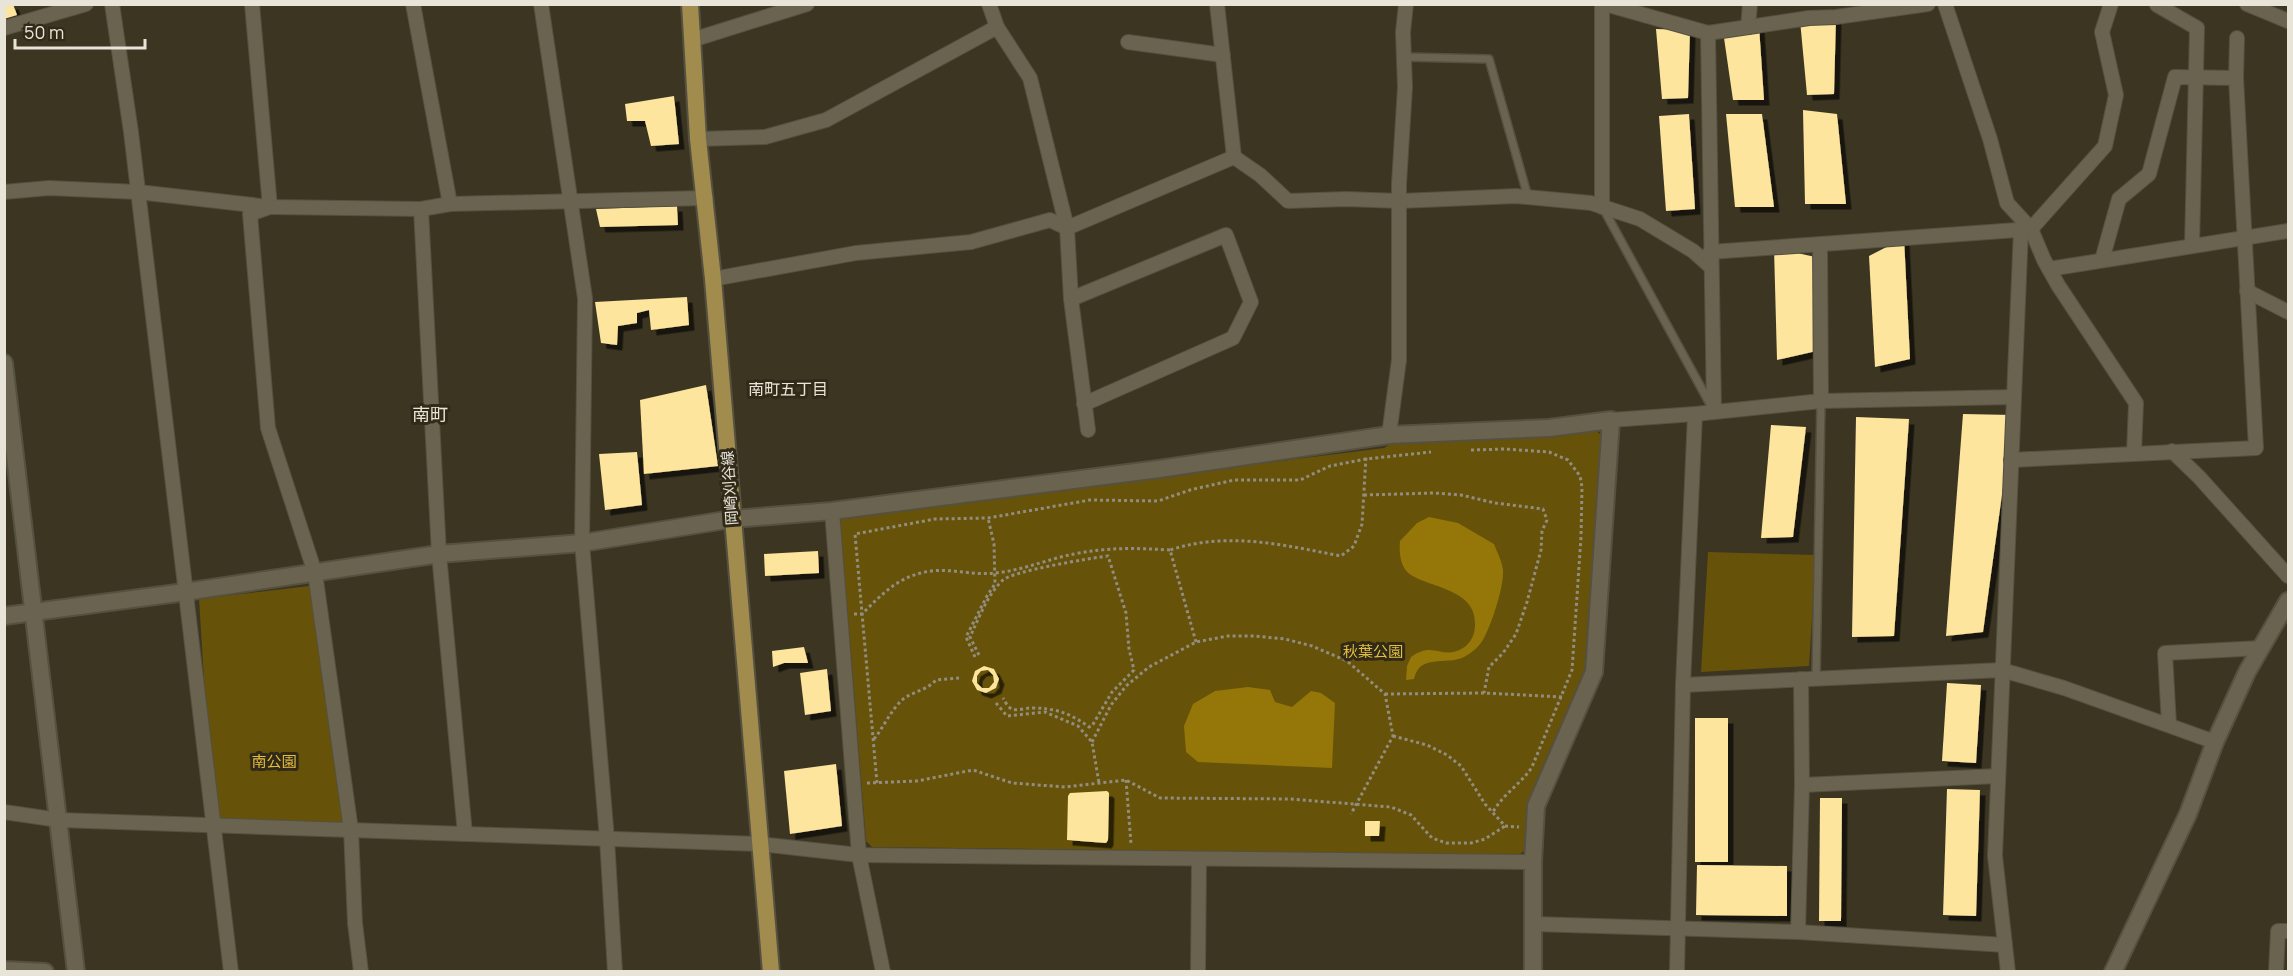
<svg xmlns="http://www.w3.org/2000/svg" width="2293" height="976" font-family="Manrope,'Noto Sans JP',sans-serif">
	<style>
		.green { fill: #665208 }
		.water { fill: #947708 }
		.building { fill: #fde59e; fill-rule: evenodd; filter: url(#shadow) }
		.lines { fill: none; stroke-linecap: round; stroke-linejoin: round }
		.service-casing { stroke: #555040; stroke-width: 10 }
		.minor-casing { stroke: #555040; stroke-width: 16 }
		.tertiary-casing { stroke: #555040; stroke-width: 20 }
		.primary-casing { stroke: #555040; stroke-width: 20 }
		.path { stroke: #928d7e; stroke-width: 3; stroke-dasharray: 3 3; stroke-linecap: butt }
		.service { stroke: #6a634f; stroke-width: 7 }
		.minor { stroke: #6a634f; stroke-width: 14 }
		.tertiary { stroke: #6a634f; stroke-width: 16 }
		.primary { stroke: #a18c4e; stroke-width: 16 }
		.labels { text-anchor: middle; stroke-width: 6; stroke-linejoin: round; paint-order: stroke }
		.street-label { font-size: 15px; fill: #e8e4d8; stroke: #312a18 }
		.park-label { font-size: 15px; fill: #e4be3d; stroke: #312a18 }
		.neighbourhood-label { font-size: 16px; fill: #e8e4d8; stroke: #312a18 }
		.quarter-label { font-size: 18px; fill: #e8e4d8; stroke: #312a18 }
	</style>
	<defs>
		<filter id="shadow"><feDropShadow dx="5.5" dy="5.5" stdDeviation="0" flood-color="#0009"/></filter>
	</defs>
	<rect width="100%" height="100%" fill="#3b3522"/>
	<g class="green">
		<polygon points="1596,431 1602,435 1586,671 1528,802 1526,849 1519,855 872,847 866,841 840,519 845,515 1384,448 1395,441"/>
		<polygon points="1708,552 1816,555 1809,666 1701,672"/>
		<polygon points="309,586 351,830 213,825 199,599"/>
	</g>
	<g class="water">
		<path d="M1429 517 1458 523 1494 544C1497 552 1502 561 1503 570 1504 587 1492 623 1484 638 1480 646 1472 653 1464 657 1445 666 1420 653 1414 679L1406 680 1407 666 1411 657C1434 640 1442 661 1463 648 1471 643 1475 634 1475 625 1477 590 1432 588 1411 575 1400 568 1399 552 1400 541L1417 523Z"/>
		<polygon points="1248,687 1270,690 1275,702 1292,707 1311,691 1321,693 1335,703 1332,768 1198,762 1186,752 1184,726 1193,704 1215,691"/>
	</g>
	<g class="building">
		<polygon points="4,4 13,4 17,15 4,19"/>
		<polygon points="1836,17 1834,94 1807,95 1800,20"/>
		<polygon points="1759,26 1764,100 1733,100 1723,31"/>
		<polygon points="1656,29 1690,30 1688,98 1662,99"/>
		<polygon points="674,96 679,144 651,146 645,121 627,121 625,104"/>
		<polygon points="1803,110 1837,114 1846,204 1805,204"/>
		<polygon points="1689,114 1695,209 1666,211 1659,116"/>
		<polygon points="1726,114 1762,114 1774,207 1735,207"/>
		<polygon points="677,206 678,225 600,227 596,209"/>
		<polygon points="1904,238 1910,359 1875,367 1869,256"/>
		<polygon points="1774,248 1820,258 1821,350 1777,360"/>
		<polygon points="687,297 689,325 651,330 649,310 637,313 637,323 618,326 617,345 601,343 595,302"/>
		<polygon points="706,385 718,466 644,474 640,400"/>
		<polygon points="1963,414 2013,415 1983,632 1946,636"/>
		<polygon points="1856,417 1909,419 1894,636 1852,637"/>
		<polygon points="1771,425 1806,427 1793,537 1761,538"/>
		<polygon points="637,452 642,505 605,510 599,454"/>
		<polygon points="818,551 819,573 765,576 764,554"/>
		<polygon points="804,647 808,663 784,663 773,667 772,651"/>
		<path d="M984 666 994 669 999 679 996 688 986 693 977 690 972 681 975 671ZM988 670 993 675 994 682 989 688H982L977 683V676L981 671Z"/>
		<polygon points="827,669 831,711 805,715 800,673"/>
		<polygon points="1947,683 1981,685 1976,763 1942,761"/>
		<rect x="1695" y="718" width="33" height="144"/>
		<polygon points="836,764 842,826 790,834 784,771"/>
		<polygon points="1947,789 1980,790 1976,916 1943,915"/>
		<polygon points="1107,791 1109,793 1108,840 1106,843 1067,840 1068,796 1070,793"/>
		<polygon points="1820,798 1842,798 1841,921 1819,921"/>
		<polygon points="1365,821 1380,821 1379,836 1365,836"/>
		<polygon points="1697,865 1787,866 1787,916 1696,915"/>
	</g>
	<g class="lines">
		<g class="service-casing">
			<g id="service">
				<polyline points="1405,57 1489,59 1528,197"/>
				<polyline points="1603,208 1710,404"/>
				<polyline points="1816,678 1821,401"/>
			</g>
		</g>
		<g class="minor-casing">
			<g id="minor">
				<polyline points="112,4 131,132 231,972"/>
				<polyline points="252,4 270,207"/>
				<polyline points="413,4 450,204"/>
				<polyline points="541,4 585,298 582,543 607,839 615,972"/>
				<polyline points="989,4 997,27 1030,78 1067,228 1071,299 1088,430"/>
				<polyline points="1217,4 1234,157"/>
				<polyline points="1605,4 1708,33"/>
				<polyline points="1945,4 1990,139 2007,203 2031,229 2044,260 2058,285 2136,403 2134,453"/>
				<polyline points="2247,4 2288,21"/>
				<polyline points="2157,5 2197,28 2192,246"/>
				<polyline points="1748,27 1750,4"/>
				<polyline points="4,28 86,4"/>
				<polyline points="692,40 807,4"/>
				<polyline points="1128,42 1223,55"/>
				<polyline points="2236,78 2237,38"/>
				<polyline points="698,139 765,137 826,120 997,27"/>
				<polyline points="4,192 49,188 138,192 270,207 421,209 450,204 706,198"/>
				<polyline points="270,207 250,214 268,428 315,573 351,830 355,923 361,972"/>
				<polyline points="1602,207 1602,4"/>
				<polyline points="421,209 439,554 465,834"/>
				<polyline points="1820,245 1821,401"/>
				<polyline points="1710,252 2031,229 2105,146 2116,95 2102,32 2111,4"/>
				<polyline points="2049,269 2288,231"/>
				<polyline points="713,279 856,253 971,242 1050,220 1067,228 1234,157 1260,175 1288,201 1346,199 1400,201 1516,196 1591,203 1640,219 1693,251 1711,267"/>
				<polyline points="2247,291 2288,312"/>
				<polyline points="1071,299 1226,235 1251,302 1233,338 1084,404"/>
				<polyline points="1714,411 1708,33 1809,18 1836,17 1928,4"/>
				<polyline points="1611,420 1695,414 1821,401 2014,397"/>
				<polyline points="1389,435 1399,360 1399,184 1405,87 1403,32 1406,4"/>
				<polyline points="2172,451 2199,477 2288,576"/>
				<polyline points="2011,460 2256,448 2236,78 2175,77 2149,174 2119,199 2102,260"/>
				<polyline points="832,511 859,855 883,972"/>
				<polyline points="1683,685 2002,670 2064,688 2215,742"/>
				<polyline points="2169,725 2165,653 2261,648"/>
				<polyline points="1802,785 1998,776"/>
				<polyline points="4,812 59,820 760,844 859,855 1533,862"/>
				<polyline points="1533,924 1798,932 2005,945"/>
				<polyline points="1798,932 1802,785 1801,679"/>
				<polyline points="1198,972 1199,859"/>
				<polyline points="1677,972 1683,685 1695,414"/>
				<polyline points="2008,972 1995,856 2021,229"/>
				<polyline points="2276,972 2278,931 2288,931"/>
			</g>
		</g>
		<g class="tertiary-casing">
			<g id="tertiary">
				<polyline points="4,363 76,972"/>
				<polyline points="4,616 185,592 439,554 582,543 732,519 832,511 1159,469 1389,435 1549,428 1611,420 1594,672 1536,806 1533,862 1533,972"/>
				<polyline points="4,970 45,972"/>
				<polyline points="2113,972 2188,814 2215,742 2247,672 2288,601"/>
			</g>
		</g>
		<g class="primary-casing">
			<polyline id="primary" points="690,4 698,139 713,279 771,972"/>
		</g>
		<g class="path">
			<path d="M1471 450 1505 449 1549 452 1568 460 1580 476 1582 487 1581 537 1572 670 1532 767C1521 784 1503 794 1493 812"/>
			<polyline points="1364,495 1434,493 1461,495 1495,503 1543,509 1547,520 1542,531 1541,550 1527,602 1516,634 1503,653 1489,667 1484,693"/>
			<path d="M854 614H862C880 596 896 579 921 573 946 566 970 576 994 573 1021 571 1048 559 1074 554 1109 547 1136 548 1170 550"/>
			<path d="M1196 642 1170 550C1228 531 1283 545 1341 556L1354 546 1362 524 1366 457"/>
			<path d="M979 655 970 637C979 618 987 595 1003 580 1013 571 1091 558 1108 556L1126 613 1129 649 1134 670 1112 692 1092 726 1089 727C1070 713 1055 708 1031 708 1025 708 1017 711 1012 709 1007 707 1005 701 1003 698"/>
			<polyline points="975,657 966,637 987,596 995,584 994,544 988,518"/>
			<polyline points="1385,694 1484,693 1563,697"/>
			<polyline points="996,703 1007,716 1045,712 1078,726 1092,742 1099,783"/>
			<polyline points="1393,736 1427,745 1447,755 1461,766 1485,804 1505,826 1519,827"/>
			<path d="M874 739C883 728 889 714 899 703 908 692 925 692 936 680L959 678"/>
			<polyline points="1092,742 1111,705 1126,686 1149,667 1196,642 1228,636 1254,636 1285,639 1312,646 1347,661 1385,694 1393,736 1351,814"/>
			<polyline points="1126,780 1131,844"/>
			<polyline points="867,783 917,781 973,770 1012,783 1065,787 1126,780 1160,798 1290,799 1391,807 1411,815 1432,838 1446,843 1471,843 1485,839 1505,826"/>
			<polyline points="877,783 855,534 935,519 988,518 1090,500 1158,501 1190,490 1234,480 1300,480 1330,466 1366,459 1431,452"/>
		</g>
		<use href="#service" class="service"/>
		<use href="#minor" class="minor"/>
		<use href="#tertiary" class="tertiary"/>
		<use href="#primary" class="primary"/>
	</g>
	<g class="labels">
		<g class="street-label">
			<text transform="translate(730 488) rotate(-94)" y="5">岡崎刈谷線</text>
		</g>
		<g class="park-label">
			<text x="1373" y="657">秋葉公園</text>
			<text x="274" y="767">南公園</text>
		</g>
		<g class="neighbourhood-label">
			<text x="788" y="395">南町五丁目</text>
		</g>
		<g class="quarter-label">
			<text x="430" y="421">南町</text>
		</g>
	</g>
	<rect width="2293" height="976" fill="none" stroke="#e8e4d8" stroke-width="12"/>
	<path d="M15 39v9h130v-9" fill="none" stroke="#e8e4d8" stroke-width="3"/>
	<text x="24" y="39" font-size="18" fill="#e8e4d8" stroke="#312a18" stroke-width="4.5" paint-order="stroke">50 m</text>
</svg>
